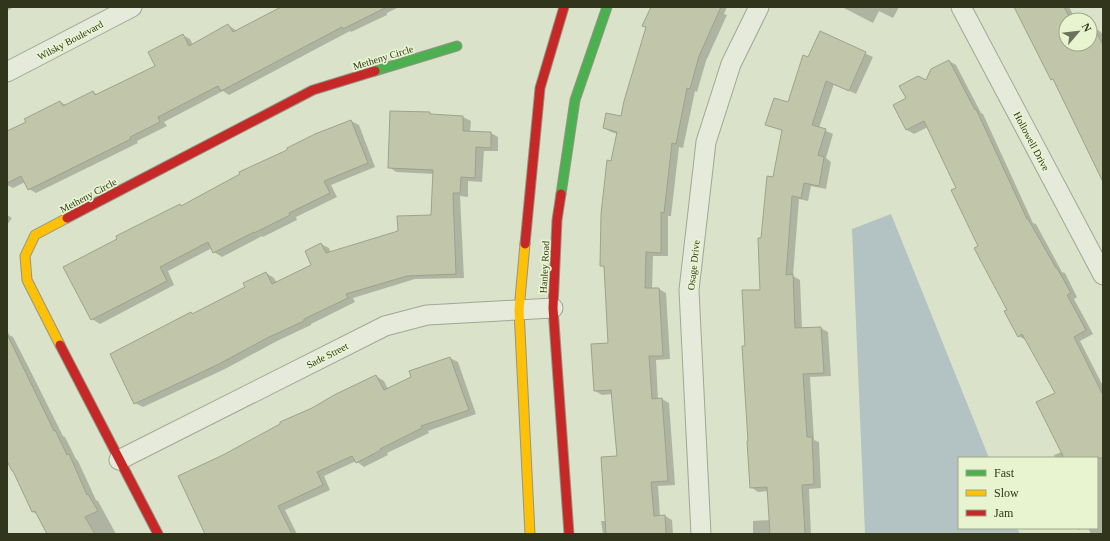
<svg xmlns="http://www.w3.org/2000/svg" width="1110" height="541" font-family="'Times New Roman',serif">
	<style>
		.water { fill: #b3c2c2 }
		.shadow { fill: #0003 }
		.building { fill: #c1c6ab; stroke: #9ea28a }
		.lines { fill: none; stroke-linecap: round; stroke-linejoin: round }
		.street-casing { stroke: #a2a794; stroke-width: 21 }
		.fast-casing { stroke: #919783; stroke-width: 11 }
		.slow-casing { stroke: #919783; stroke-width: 11 }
		.jam-casing { stroke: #919783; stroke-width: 11 }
		.street { stroke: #e5eadb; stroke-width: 19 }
		.fast { stroke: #4caf50; stroke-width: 9 }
		.slow { stroke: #ffc107; stroke-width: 9 }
		.jam { stroke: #c62828; stroke-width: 9 }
		.labels { text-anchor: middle; stroke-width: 3.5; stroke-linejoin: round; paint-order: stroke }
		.street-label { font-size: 10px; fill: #31351c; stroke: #e7f4cf }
	</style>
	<rect width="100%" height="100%" fill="#dae2ca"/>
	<polygon class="water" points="891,214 989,458 959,458 959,528 1017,528 1020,534 865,534 852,229"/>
	<g class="shadow">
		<polygon points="7,7 14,7 7,11"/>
		<polygon points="283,7 399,7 387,13 387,15 351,32 350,31 229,95 223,91 164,122 167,126 137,141 138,143 36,193 29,189 25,182 13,188 7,185 7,132 27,123 60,102 66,105 93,92 98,95 157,67 182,35 190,39 193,45 228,25 237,31"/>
		<polygon points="652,7 727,7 724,14 727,15 706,61 697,92 695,91 683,148 679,147 671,216 668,216 668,256 653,256 652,289 659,289 666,293 670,359 656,360 658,399 662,399 669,403 675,485 658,486 660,516 665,516 672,520 673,534 603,534 601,521 606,521 618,457 612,394 602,395 595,391 609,344 605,268 601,265 612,162 618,134 611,132 604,128 621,117"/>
		<polygon points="842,7 899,7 893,18 879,11 873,23"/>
		<polygon points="1015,7 1069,7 1076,20 1066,20 1066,44 1090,44 1090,29 1093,27 1101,32 1103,36 1103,178 1056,82 1052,79"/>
		<polygon points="821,33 873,57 856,94 834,84 819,128 833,134 826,158 831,162 826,189 811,186 808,201 799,199 793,276 800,280 802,329 821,328 828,332 831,376 810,377 814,440 819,442 821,488 809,489 811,534 753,534 753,521 770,520 768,491 758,492 751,487 746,347 761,291 762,239 783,131 766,124 789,104"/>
		<polygon points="949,61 956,65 981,113 983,114 1033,223 1036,224 1062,272 1065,273 1077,297 1074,299 1093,334 1080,341 1103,386 1103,534 1091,534 1088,528 1097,528 1097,458 1055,458 1054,455 1062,452 1056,393 1026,340 1018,336 979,246 957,188 928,127 914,134 907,130 894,105 907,99"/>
		<polygon points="429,113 433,115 463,117 471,121 470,132 491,133 498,137 498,151 484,151 482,182 468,181 468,197 460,196 464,278 415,279 353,298 355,302 311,324 311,325 277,341 225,369 143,407 135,403 191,313 194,314 246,287 266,273 274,278 277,283 312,265 321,244 329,248 331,253 399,232 432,216 434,174 396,172 389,167"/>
		<polygon points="351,121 359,125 375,167 331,185 337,197 296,217 297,220 263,237 262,236 222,257 214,252 212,248 168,271 174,285 100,324 92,319 182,206"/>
		<polygon points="7,215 12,218 7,225"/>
		<polygon points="7,329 9,335 13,337 30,370 63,436 65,437 76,459 78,461 96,500 98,501 116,534 48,534 38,515 33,512 14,471 7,459"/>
		<polygon points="450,358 458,362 476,414 428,431 429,433 387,453 388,455 364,467 356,461 324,476 330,490 285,510 297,534 221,534 223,456 312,409 376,376 384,381 388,389 413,378 410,371"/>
		<polygon points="1076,528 1084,528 1079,530"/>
	</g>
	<g class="building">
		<polygon points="281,7 387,7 343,29 342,27 221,91 218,86 158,117 160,122 130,137 131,139 28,190 21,176 7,183 7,131 26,122 24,119 60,101 63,106 93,91 95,95 155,66 148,52 183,34 189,46 228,24 233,32"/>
		<polygon points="651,7 721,7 699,56 690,89 687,88 676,144 672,143 664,213 661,212 661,253 646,252 645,288 659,288 663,356 649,356 652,399 662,398 668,481 651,482 654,516 665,515 666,534 606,534 601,457 617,456 611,390 594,391 591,344 608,343 604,266 600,266 601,214 607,160 611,161 617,132 603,128 606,113 621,116 624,101 646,27 642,26"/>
		<polygon points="1014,7 1064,7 1071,20 1066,20 1066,44 1090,44 1090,28 1093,26 1103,45 1103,182 1053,79 1051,80"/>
		<polygon points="820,31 866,52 849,91 826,81 812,125 826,129 818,155 824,157 819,186 804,183 801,198 792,196 786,275 793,274 795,328 821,327 824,373 803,374 807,437 812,437 814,484 802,485 805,534 770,534 767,487 750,488 747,441 748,441 742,346 745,346 742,290 760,290 758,238 761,238 767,176 773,177 782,130 765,125 774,98 788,102 803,55 808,57"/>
		<polygon points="949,60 975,110 976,109 1027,219 1028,219 1056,268 1057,268 1071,293 1067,295 1086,330 1074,337 1103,395 1103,458 1064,458 1036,402 1055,393 1022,334 1018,337 1004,311 1007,310 974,248 978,246 951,190 956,188 924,121 906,130 893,105 906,98 899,86 918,76 926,80 931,69"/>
		<polygon points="390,111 430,112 430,114 463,116 463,131 491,132 491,148 476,147 475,178 461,177 460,193 453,193 456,274 407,276 346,294 348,298 304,319 304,321 269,337 217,365 134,404 110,354 191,312 192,314 245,287 243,283 266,272 272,284 311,265 305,251 321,243 326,253 398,231 397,216 431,215 433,170 388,168"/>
		<polygon points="351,120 368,163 324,181 330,193 289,213 290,215 254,233 254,232 213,253 208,242 160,267 167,281 91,320 63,267 117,239 116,236 180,204 181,206 240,174 239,172 287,150 287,148 315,134"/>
		<polygon points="7,334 54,431 55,430 67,455 69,454 87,495 88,494 98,511 85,517 95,534 47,534 35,511 32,512 13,471 12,471 7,461"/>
		<polygon points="450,357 469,410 421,426 422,428 380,449 381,450 356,463 352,456 317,472 323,485 278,506 292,534 205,534 178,476 223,455 280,424 280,422 312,408 336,394 376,375 384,390 411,377 409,371"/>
	</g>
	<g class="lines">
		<g class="street-casing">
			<g id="street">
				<polyline points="961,7 1103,275"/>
				<polyline points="7,72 132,7"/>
				<polyline points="119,460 385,326 427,315 553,308"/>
				<polyline points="701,534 689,290 706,142 731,64 759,7"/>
			</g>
		</g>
		<g class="fast-casing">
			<g id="fast">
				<polyline points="375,71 457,46"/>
				<polyline points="561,194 575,100 607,7"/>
			</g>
		</g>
		<g class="slow-casing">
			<g id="slow">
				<polyline points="525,244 519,310 530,534"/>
				<polyline points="60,345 27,280 25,256 35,235 67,218"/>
			</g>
		</g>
		<g class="jam-casing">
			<g id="jam">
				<polyline points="561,194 557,220 553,308 569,534"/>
				<polyline points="67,218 313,90 375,71"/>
				<polyline points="525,244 540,88 564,7"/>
				<polyline points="60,345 158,534"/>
			</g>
		</g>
		<use href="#street" class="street"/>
		<use href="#fast" class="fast"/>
		<use href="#slow" class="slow"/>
		<use href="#jam" class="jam"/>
	</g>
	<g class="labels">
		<g class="street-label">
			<text transform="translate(70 40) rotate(-28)" y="4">Wilsky Boulevard</text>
			<text transform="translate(383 57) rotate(-17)" y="4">Metheny Circle</text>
			<text transform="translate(1032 141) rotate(62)" y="4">Hollowell Drive</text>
			<text transform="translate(88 195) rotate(-28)" y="4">Metheny Circle</text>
			<text transform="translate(693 265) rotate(-84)" y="4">Osage Drive</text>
			<text transform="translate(544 267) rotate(-87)" y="4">Hanley Road</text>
			<text transform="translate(327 355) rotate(-27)" y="4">Sade Street</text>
		</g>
	</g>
	<rect width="1110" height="541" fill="none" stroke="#31351c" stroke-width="16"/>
	<rect x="958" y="457" width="140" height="72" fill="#e7f4cf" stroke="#9ea887"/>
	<rect x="966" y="470" width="20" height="6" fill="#4caf50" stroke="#9ea887"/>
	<text x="994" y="477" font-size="12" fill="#31351c">Fast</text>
	<rect x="966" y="490" width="20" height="6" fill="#ffc107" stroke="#9ea887"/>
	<text x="994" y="497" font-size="12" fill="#31351c">Slow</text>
	<rect x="966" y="510" width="20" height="6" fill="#c62828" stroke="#9ea887"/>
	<text x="994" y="517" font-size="12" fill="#31351c">Jam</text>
	<g transform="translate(1078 32) rotate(62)"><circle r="19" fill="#e7f4cf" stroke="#9ea887"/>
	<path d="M0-3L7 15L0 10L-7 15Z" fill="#6c7259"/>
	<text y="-6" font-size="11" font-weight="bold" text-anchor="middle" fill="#31351c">N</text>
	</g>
</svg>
